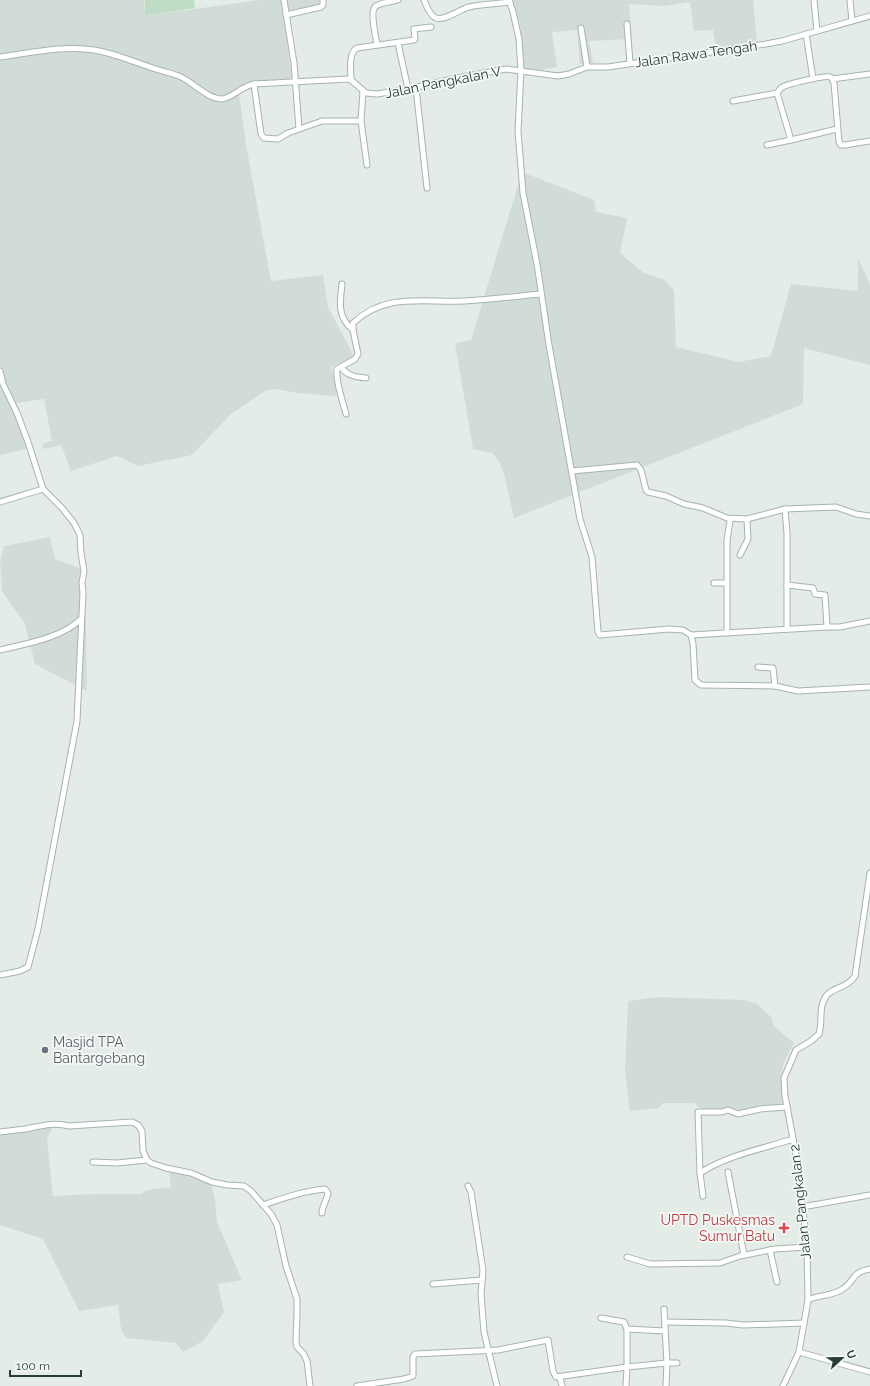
<svg xmlns="http://www.w3.org/2000/svg" width="870" height="1386" font-family="Raleway,sans-serif">
	<style>
		.built { fill: #d2dcd7 }
		.green { fill: #bfdcc4 }
		.lines { fill: none; stroke-linecap: round; stroke-linejoin: round }
		.minor-casing { stroke: #a7b4ae; stroke-width: 7 }
		.minor { stroke: #fff; stroke-width: 5 }
		.worship-dot { fill: #6b7280; stroke: #f5f9f6; stroke-width: 1.5 }
		.health-dot { fill: #e0444e; stroke: #f5f9f6; stroke-width: 1.5 }
		.labels { text-anchor: middle; stroke-width: 3.5; stroke-linejoin: round; paint-order: stroke }
		.street-label { font-size: 14px; fill: #253d34; stroke: #f5f9f6 }
		.worship-label { font-size: 14px; fill: #5b616d; stroke: #f5f9f6; text-anchor: start }
		.health-label { font-size: 14px; fill: #be3a42; stroke: #f5f9f6; text-anchor: end }
	</style>
	<rect width="100%" height="100%" fill="#e4ece8"/>
	<g class="built">
		<polygon points="0,0 144,0 145,16 259,0 319,0 320,5 283,11 292,79 251,81 238,87 247,150 271,281 323,275 328,307 354,356 331,367 337,388 336,396 298,393 274,389 265,391 231,414 192,455 138,466 117,456 71,471 61,445 43,449 42,444 52,441 44,399 10,404 14,411 27,449 0,455"/>
		<polygon points="512,0 753,0 757,41 716,48 713,30 694,31 690,2 664,6 629,4 632,39 589,41 593,63 580,64 577,30 552,32 557,67 525,73 520,24"/>
		<polygon points="522,172 594,200 596,212 627,218 620,253 644,273 663,279 674,290 676,347 738,362 771,356 791,284 858,291 858,258 870,285 870,365 804,348 803,404 514,518 504,474 499,461 492,453 473,449 455,343 471,340"/>
		<polygon points="50,537 55,559 85,570 87,691 35,664 25,624 2,591 0,562 4,546"/>
		<polygon points="657,997 744,1000 757,1004 771,1017 774,1026 794,1043 783,1064 781,1078 782,1106 738,1112 726,1109 707,1110 698,1107 695,1103 663,1103 659,1108 630,1111 625,1072 628,1001"/>
		<polygon points="53,1126 47,1139 53,1196 95,1194 141,1194 147,1190 171,1187 169,1171 184,1172 211,1185 215,1200 217,1222 242,1280 218,1284 224,1312 203,1341 183,1352 176,1343 126,1338 121,1329 118,1305 79,1311 43,1239 0,1225 0,1133 35,1131 36,1128"/>
	</g>
	<polygon class="green" points="145,0 194,0 195,8 145,16"/>
	<g class="lines">
		<g class="minor-casing">
			<g id="minor">
				<polyline points="284,0 294,63 299,129"/>
				<path d="M424 0C426 5 430 16 436 18 446 21 460 9 469 7 482 4 497 4 510 2"/>
				<polyline points="509,0 513,12 519,39 521,71 518,131 523,193 537,264 549,345 580,519 592,557 598,632 600,635 669,629 683,630 691,635 693,644 695,680 701,685 775,686"/>
				<polyline points="814,0 817,31"/>
				<polyline points="850,0 852,21"/>
				<polyline points="286,15 321,7 323,5 323,0"/>
				<polyline points="627,24 630,63"/>
				<polyline points="581,28 587,67"/>
				<polyline points="806,34 813,79"/>
				<polyline points="398,43 408,89"/>
				<path d="M377 45C376 37 369 10 376 6 382 2 392 2 398 0"/>
				<path d="M0 57C31 53 63 45 94 50 113 53 129 60 147 66 157 70 168 72 179 76 192 81 207 99 222 99 232 98 242 86 254 84L348 79 351 80 366 93 377 94 408 89 457 78 506 69 558 76 569 74 587 67H608L766 44 782 41 870 16"/>
				<polyline points="832,79 870,74"/>
				<path d="M351 80C351 71 348 53 357 48L414 40 415 39 414 29 431 27"/>
				<polyline points="254,84 261,134 264,138 278,139 288,133 322,121 361,121"/>
				<polyline points="416,88 427,188"/>
				<polyline points="363,91 361,121 367,165"/>
				<path d="M777 93C778 92 780 89 781 88 786 84 825 75 831 77L834 83 839 142 841 145H845L870 141"/>
				<polyline points="733,101 777,93 791,140 767,145"/>
				<polyline points="791,140 837,129"/>
				<path d="M342 284C340 302 337 317 353 330"/>
				<path d="M341 367C347 376 356 377 366 378"/>
				<polyline points="0,371 3,384 17,413 28,442 43,489 62,508 74,523 80,535 81,553 84,571 82,583 83,593 77,721 38,929 28,967 20,971 0,975"/>
				<path d="M346 414C343 402 335 381 337 369L355 359 358 354 353 330V323C386 292 424 303 464 301 490 300 516 296 541 294"/>
				<polyline points="572,471 637,465 641,470 646,490 648,492 666,496 684,504 703,508 727,518 747,519 785,509 836,507 856,514 870,516"/>
				<polyline points="0,502 43,489"/>
				<polyline points="785,509 787,533 787,629"/>
				<polyline points="740,555 748,539 747,519"/>
				<polyline points="714,583 727,583"/>
				<polyline points="787,585 813,588 815,594 825,595 827,627"/>
				<polyline points="727,633 727,540 730,521"/>
				<polyline points="691,635 827,627 840,627 870,621"/>
				<path d="M0 650C25 644 62 638 81 619"/>
				<polyline points="758,667 773,668 775,686 798,691 870,687"/>
				<path d="M0 1132C8 1131 17 1130 25 1129 41 1126 54 1122 69 1126L132 1122 138 1125 142 1131 143 1151 147 1160 151 1163 166 1168 191 1173 212 1182 227 1185 244 1186 251 1191 271 1214 277 1225 286 1266 297 1299V1312L296 1342 297 1347 303 1353 307 1361 310 1386"/>
				<polyline points="93,1162 117,1163 147,1160"/>
				<polyline points="728,1172 744,1255"/>
				<path d="M700 1173C728 1155 762 1149 793 1139"/>
				<polyline points="468,1186 471,1192 483,1270 481,1294 484,1332 497,1386"/>
				<polyline points="703,1196 700,1173 698,1112 722,1112 728,1110 738,1114 760,1109 787,1107"/>
				<path d="M263 1205C284 1198 303 1191 325 1189L328 1193C327 1200 322 1206 322 1213"/>
				<polyline points="802,1207 870,1195"/>
				<polyline points="770,1250 777,1282"/>
				<polyline points="627,1257 650,1264 720,1263 740,1256 775,1249 807,1247"/>
				<polyline points="433,1284 482,1280"/>
				<path d="M808 1300C819 1295 831 1296 841 1290 856 1282 849 1273 870 1269"/>
				<polyline points="664,1309 667,1363 666,1386"/>
				<polyline points="665,1322 726,1323 743,1325 804,1323"/>
				<polyline points="627,1329 665,1331"/>
				<polyline points="799,1352 870,1372"/>
				<polyline points="560,1377 562,1386"/>
				<polyline points="357,1386 404,1379 413,1376 413,1357 415,1354 498,1350 548,1340 553,1371 556,1377 627,1367 627,1329 624,1322 601,1318"/>
				<polyline points="626,1386 627,1367 667,1363 677,1363"/>
				<path d="M783 1386 799 1352 808 1300 807 1247 805 1228 797 1160 785 1096 784 1078 796 1050 811 1041 819 1034C823 1021 818 1008 826 996 833 987 848 988 855 976L870 873"/>
			</g>
		</g>
		<use href="#minor" class="minor"/>
	</g>
	<circle class="worship-dot" cx="45" cy="1050" r="4"/>
	<path class="health-dot" d="M782 1222h4v4h4v4h-4v4h-4v-4h-4v-4h4z"/>
	<g class="labels">
		<g class="street-label">
			<text transform="translate(696 54) rotate(-8)" y="5">Jalan Rawa Tengah</text>
			<text transform="translate(443 82) rotate(-11)" y="5">Jalan Pangkalan V</text>
			<text transform="translate(800 1202) rotate(-96)" y="5">Jalan Pangkalan 2</text>
		</g>
		<g class="worship-label">
			<text x="53" y="1047">Masjid TPA<tspan x="53" dy="16">Bantargebang</tspan></text>
		</g>
		<g class="health-label">
			<text x="775" y="1225">UPTD Puskesmas<tspan x="775" dy="16">Sumur Batu</tspan></text>
		</g>
	</g>
	<g transform="translate(842 1358) rotate(68)" stroke="#f5f9f6" stroke-width="3" paint-order="stroke">
	<path d="M0-3L7 15L0 10L-7 15Z" fill="#253d34"/>
	<text y="-6" font-size="11" font-weight="bold" text-anchor="middle" fill="#253d34">U</text>
	</g>
	<path d="M10 1370v6h71v-6" fill="none" stroke="#253d34" stroke-width="2"/>
	<text x="16" y="1370" font-size="12" fill="#253d34" stroke="#f5f9f6" stroke-width="3" paint-order="stroke">100 m</text>
</svg>
